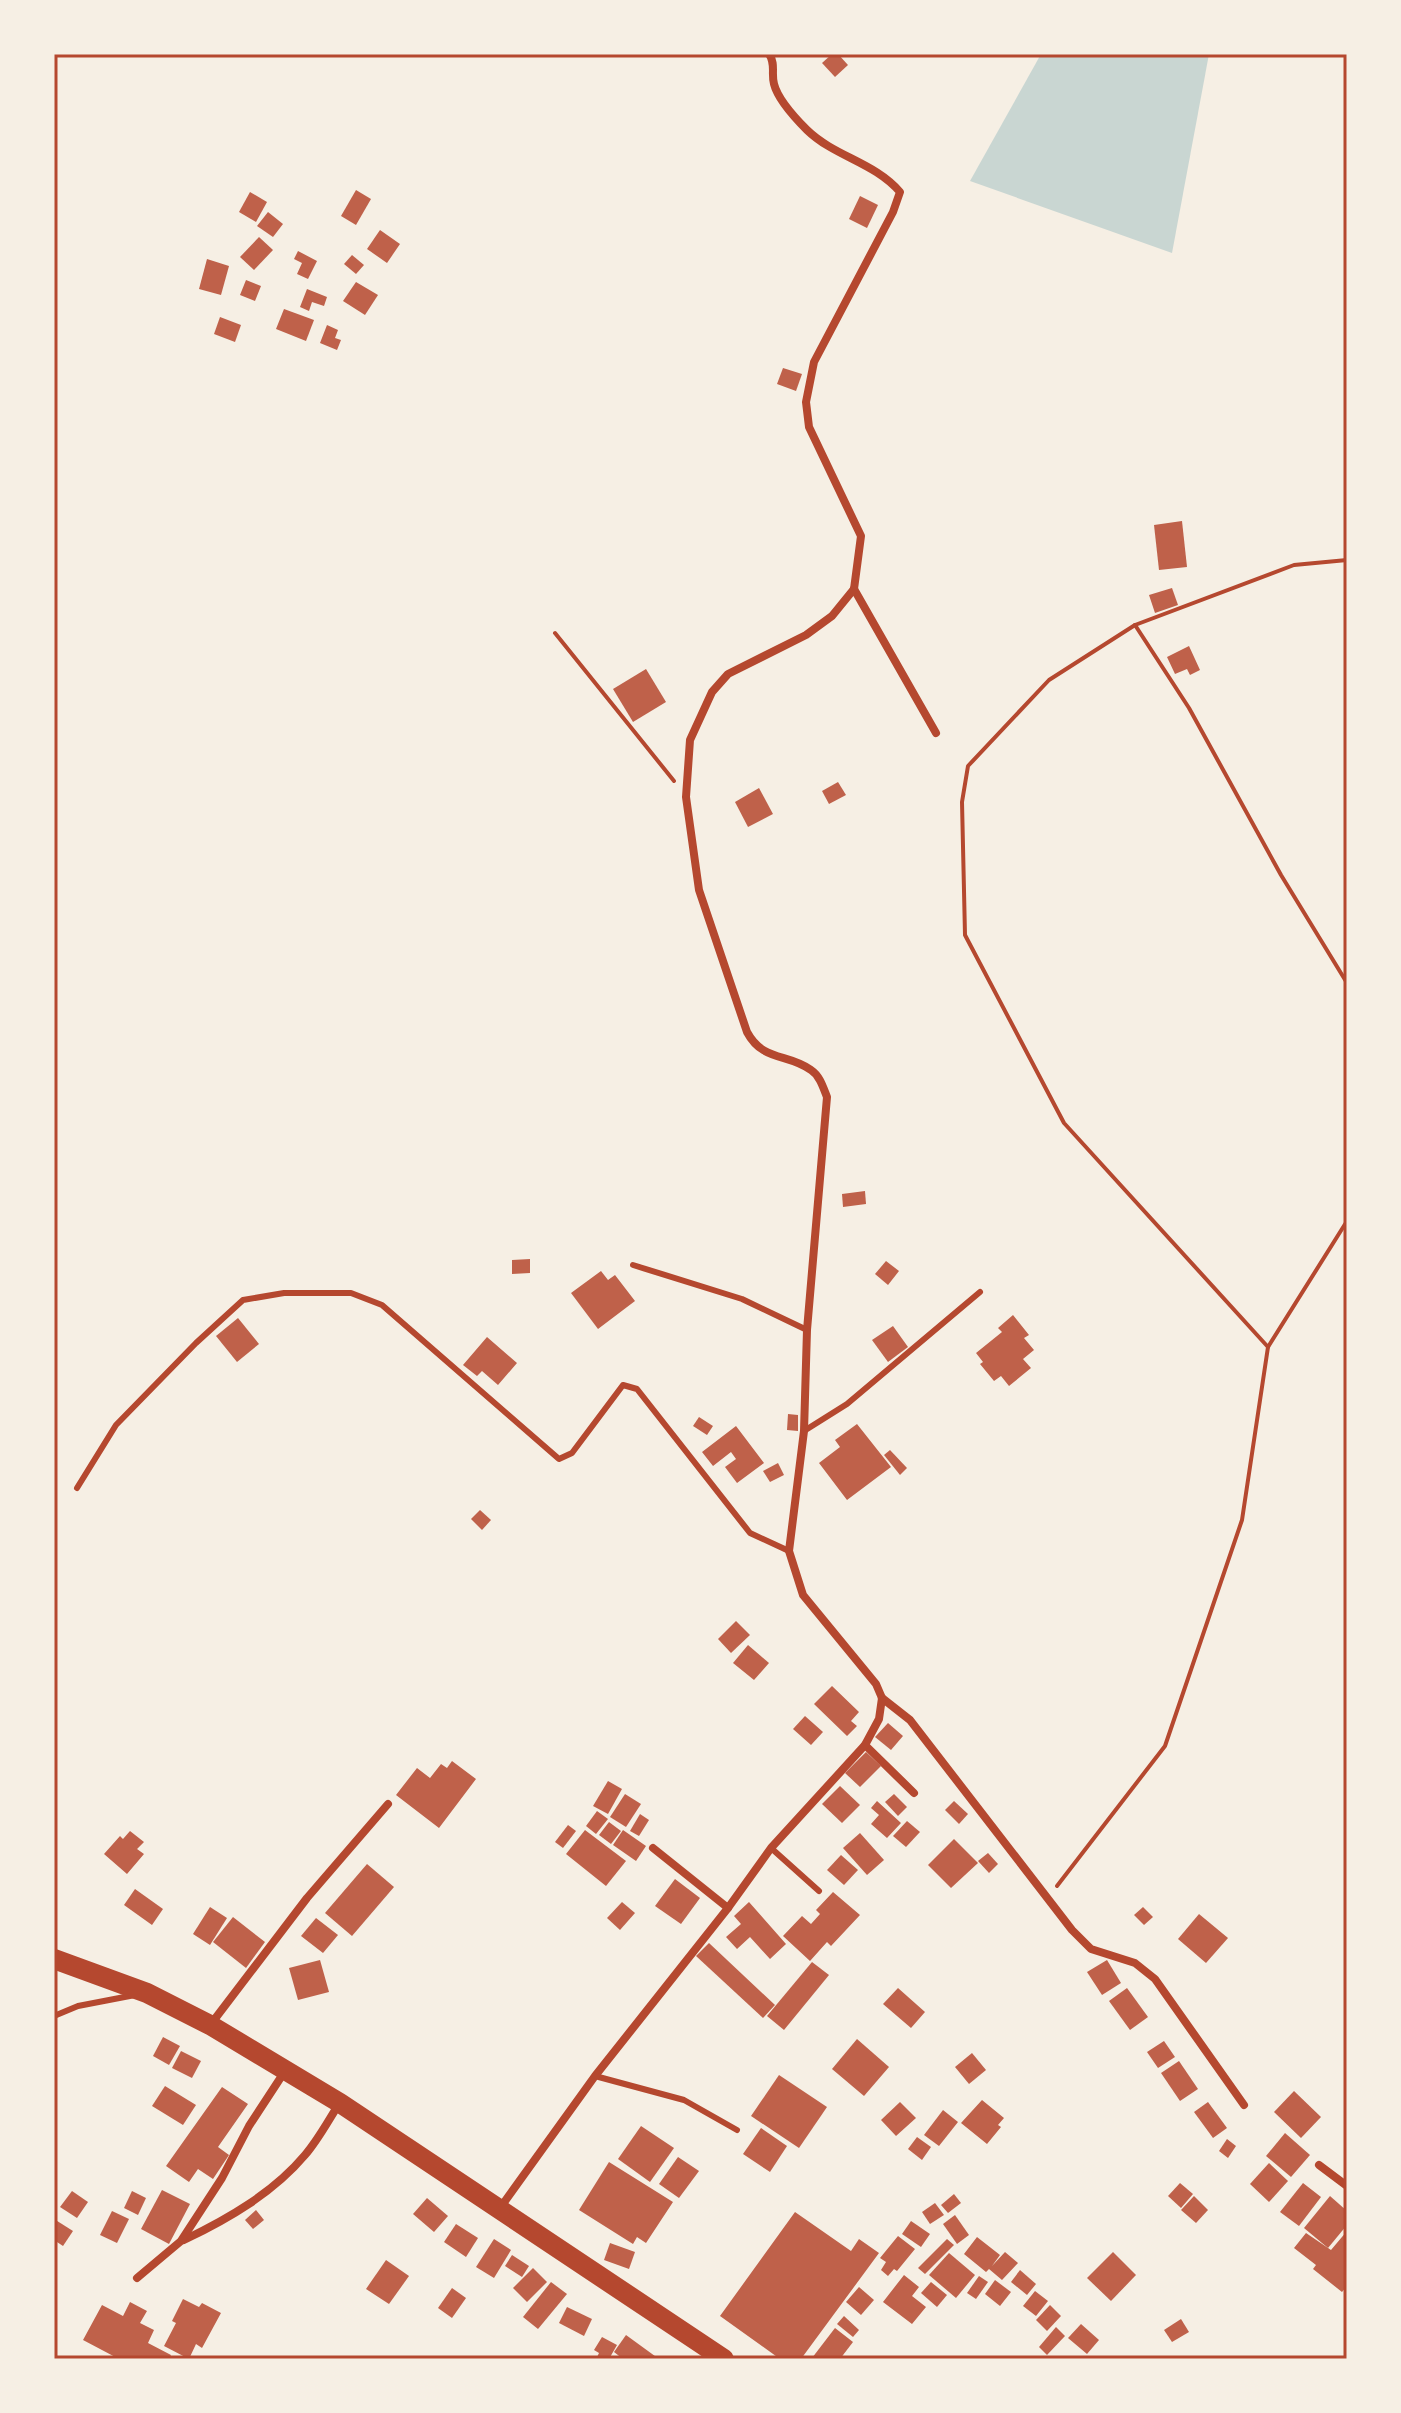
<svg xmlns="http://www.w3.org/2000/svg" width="1401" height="2413" font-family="'Sofia Sans Condensed',sans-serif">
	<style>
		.water { fill: #c9d6d2 }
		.building { fill: #bf614a }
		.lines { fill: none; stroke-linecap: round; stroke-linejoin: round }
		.path { stroke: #b5482f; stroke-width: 4 }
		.service { stroke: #b5482f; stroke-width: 6 }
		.minor { stroke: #b5482f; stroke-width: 8 }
		.trunk { stroke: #b5482f; stroke-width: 20 }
		.neatline { fill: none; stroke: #b5482f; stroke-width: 3 }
	</style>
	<rect width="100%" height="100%" fill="#f6efe4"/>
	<polygon class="water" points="1041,54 1209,54 1172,253 970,181"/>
	<g class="building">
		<polygon points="832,54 838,54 848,65 835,77 822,63"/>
		<polygon points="356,190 371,199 356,225 341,216"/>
		<polygon points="250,192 267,202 256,222 239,212"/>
		<polygon points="860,196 878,205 867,228 849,219"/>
		<polygon points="268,212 283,224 273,237 257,226"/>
		<polygon points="380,230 400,244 387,263 367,249"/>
		<polygon points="259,237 273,250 254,270 240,257"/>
		<polygon points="298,251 317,261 308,279 297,274 302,263 294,259"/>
		<polygon points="352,255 364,265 356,274 344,264"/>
		<polygon points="207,259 229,266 221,295 199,289"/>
		<polygon points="246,280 261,286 255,301 240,295"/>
		<polygon points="356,282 378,295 365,315 343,301"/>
		<polygon points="307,289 327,297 324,306 312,302 309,311 300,307"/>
		<polygon points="284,309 314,320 306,341 276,329"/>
		<polygon points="220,317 241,325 235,342 214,334"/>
		<polygon points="327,325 338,330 335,338 341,340 337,350 320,343"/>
		<polygon points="783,368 802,374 796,391 777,384"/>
		<polygon points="1182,521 1187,567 1159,570 1154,525"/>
		<polygon points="1172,588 1178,605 1155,613 1149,595"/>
		<polygon points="1189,646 1200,670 1190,675 1187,669 1175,674 1167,657"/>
		<polygon points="646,669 666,702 633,722 613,689"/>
		<polygon points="838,782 846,795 829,804 822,791"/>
		<polygon points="759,788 773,814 748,827 735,802"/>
		<polygon points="865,1191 866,1204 843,1207 842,1194"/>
		<polygon points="530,1259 530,1273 512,1274 512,1260"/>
		<polygon points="886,1261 899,1271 888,1285 875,1274"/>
		<polygon points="601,1271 608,1280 615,1275 635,1301 598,1329 571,1293"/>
		<polygon points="1013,1315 1029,1335 1024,1338 1034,1350 1023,1359 1031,1368 1009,1386 1001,1376 994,1381 980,1364 983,1362 976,1353 1002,1332 998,1328"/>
		<polygon points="238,1318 259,1344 237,1362 216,1336"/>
		<polygon points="893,1326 908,1347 888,1362 872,1340"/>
		<polygon points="487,1337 517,1363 498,1385 482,1371 477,1376 463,1365"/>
		<polygon points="788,1414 798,1415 798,1431 787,1430"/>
		<polygon points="699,1417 713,1426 707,1435 693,1426"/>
		<polygon points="857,1424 891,1467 847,1500 819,1463 840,1447 835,1440"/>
		<polygon points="736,1426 764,1463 737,1483 725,1467 736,1459 731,1452 713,1466 702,1452"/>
		<polygon points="890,1450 907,1468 900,1475 884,1455"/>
		<polygon points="778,1463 784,1475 770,1482 763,1471"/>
		<polygon points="480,1510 491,1520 482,1530 471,1519"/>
		<polygon points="736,1621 750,1635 731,1653 718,1639"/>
		<polygon points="748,1645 769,1663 754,1680 733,1663"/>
		<polygon points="832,1686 859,1712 851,1721 857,1726 847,1736 814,1704"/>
		<polygon points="805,1716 823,1732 811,1745 793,1729"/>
		<polygon points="888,1723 903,1736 891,1750 875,1737"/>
		<polygon points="866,1752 881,1766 860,1787 845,1773"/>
		<polygon points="452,1761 476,1779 439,1828 396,1795 417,1768 430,1778 441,1764 447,1768"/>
		<polygon points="608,1781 622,1789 608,1814 593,1806"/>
		<polygon points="840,1786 860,1805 842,1823 822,1804"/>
		<polygon points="625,1794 641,1804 626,1827 610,1817"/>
		<polygon points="894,1794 907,1807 898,1816 885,1802"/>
		<polygon points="877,1801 901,1823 887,1838 871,1824 879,1815 871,1808"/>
		<polygon points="954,1801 968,1814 959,1824 945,1810"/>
		<polygon points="597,1811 608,1819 596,1834 586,1826"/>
		<polygon points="640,1814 649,1820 639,1836 630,1831"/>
		<polygon points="907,1821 920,1832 906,1847 893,1836"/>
		<polygon points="609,1822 621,1831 611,1844 599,1835"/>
		<polygon points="568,1825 576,1831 563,1848 555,1842"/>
		<polygon points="585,1830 626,1861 606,1886 566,1854"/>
		<polygon points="623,1830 646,1846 636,1861 613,1845"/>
		<polygon points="130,1831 144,1842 137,1849 144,1854 127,1874 104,1854 120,1836 123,1839"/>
		<polygon points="860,1833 884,1860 867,1875 843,1848"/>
		<polygon points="954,1839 978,1863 951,1888 928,1865"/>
		<polygon points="988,1853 998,1864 989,1873 978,1861"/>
		<polygon points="841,1855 858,1870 844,1885 827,1870"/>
		<polygon points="367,1864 394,1887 352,1936 325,1913"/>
		<polygon points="675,1879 700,1898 681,1924 655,1906"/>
		<polygon points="135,1889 163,1909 152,1925 124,1905"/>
		<polygon points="833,1892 860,1915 831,1946 827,1942 810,1961 783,1936 802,1916 811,1924 820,1914 816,1910"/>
		<polygon points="622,1902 635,1913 620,1930 607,1918"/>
		<polygon points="749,1902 786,1944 770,1959 750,1937 737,1949 726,1937 741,1924 734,1916"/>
		<polygon points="210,1907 227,1918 210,1945 193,1934"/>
		<polygon points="1143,1907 1153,1917 1144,1925 1134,1915"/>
		<polygon points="1199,1914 1228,1938 1206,1963 1178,1939"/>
		<polygon points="233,1917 265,1942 246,1968 213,1942"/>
		<polygon points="316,1918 338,1935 323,1953 301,1936"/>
		<polygon points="709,1943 775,2005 763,2018 696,1956"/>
		<polygon points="320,1960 329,1992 298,2000 289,1968"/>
		<polygon points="1107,1960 1121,1983 1102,1995 1087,1972"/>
		<polygon points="812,1962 829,1975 784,2030 767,2016"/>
		<polygon points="898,1988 925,2012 911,2028 883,2004"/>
		<polygon points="1127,1988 1148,2017 1130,2030 1109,2001"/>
		<polygon points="163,2037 180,2046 169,2065 153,2056"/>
		<polygon points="857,2039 889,2067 864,2096 832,2069"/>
		<polygon points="1164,2041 1175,2057 1158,2068 1147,2052"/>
		<polygon points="181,2051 201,2061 192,2078 172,2068"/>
		<polygon points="972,2053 986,2070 969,2084 955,2067"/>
		<polygon points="1179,2061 1198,2089 1180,2101 1161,2073"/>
		<polygon points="779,2075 827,2107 799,2148 751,2116"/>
		<polygon points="165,2086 196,2105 183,2125 152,2106"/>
		<polygon points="222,2087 248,2104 218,2147 229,2155 213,2179 198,2169 189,2182 166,2166"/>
		<polygon points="1294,2091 1321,2117 1301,2138 1274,2112"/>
		<polygon points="982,2100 1004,2118 998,2125 1001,2127 987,2144 961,2123"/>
		<polygon points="900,2102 916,2118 896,2136 881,2120"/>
		<polygon points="1208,2102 1227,2128 1213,2138 1194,2112"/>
		<polygon points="943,2110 958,2122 939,2146 924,2135"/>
		<polygon points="641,2126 674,2148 650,2182 618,2159"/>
		<polygon points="761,2128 787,2146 770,2172 743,2154"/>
		<polygon points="1285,2133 1310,2155 1291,2177 1266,2156"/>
		<polygon points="917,2137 931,2147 922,2160 908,2149"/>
		<polygon points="1227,2139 1236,2146 1228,2158 1219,2151"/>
		<polygon points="678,2157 699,2171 679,2198 659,2184"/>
		<polygon points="609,2162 673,2202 646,2243 637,2237 633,2244 579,2210"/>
		<polygon points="1269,2163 1288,2181 1269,2202 1250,2184"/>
		<polygon points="1180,2183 1193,2194 1181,2208 1168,2196"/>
		<polygon points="1303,2183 1321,2197 1299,2226 1280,2212"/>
		<polygon points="162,2190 190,2204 169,2244 141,2229"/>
		<polygon points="72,2191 88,2202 77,2218 60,2207"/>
		<polygon points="132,2191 146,2198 138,2215 124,2208"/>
		<polygon points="954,2194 961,2203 948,2213 941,2205"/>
		<polygon points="1194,2196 1208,2210 1196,2223 1181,2210"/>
		<polygon points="1330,2196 1347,2211 1347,2225 1328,2248 1304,2228"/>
		<polygon points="427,2198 448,2216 434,2232 413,2214"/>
		<polygon points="935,2203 944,2215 930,2224 922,2212"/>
		<polygon points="256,2210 264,2220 253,2229 245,2220"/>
		<polygon points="112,2211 129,2219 117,2243 100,2235"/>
		<polygon points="795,2212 851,2251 859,2239 879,2253 801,2359 780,2359 720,2316"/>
		<polygon points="955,2215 969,2235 957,2244 943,2224"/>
		<polygon points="54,2219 73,2231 63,2246 54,2240"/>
		<polygon points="911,2221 930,2234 921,2247 902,2234"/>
		<polygon points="456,2224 478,2238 466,2257 444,2242"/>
		<polygon points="1347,2231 1347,2286 1342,2292 1313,2269 1316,2265 1294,2248 1306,2233 1331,2250"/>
		<polygon points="898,2236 915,2249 897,2271 894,2269 888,2276 881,2270 886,2262 880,2258"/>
		<polygon points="977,2237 1000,2255 992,2266 1005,2252 1018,2263 1002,2280 989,2269 986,2272 964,2254"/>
		<polygon points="494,2239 511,2250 494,2278 476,2267"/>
		<polygon points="947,2239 954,2245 925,2274 918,2268"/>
		<polygon points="610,2243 635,2252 629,2269 604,2260"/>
		<polygon points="1113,2252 1136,2275 1111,2301 1087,2278"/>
		<polygon points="949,2253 975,2275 956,2298 929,2275"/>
		<polygon points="512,2255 529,2266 522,2277 505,2266"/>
		<polygon points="386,2260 409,2276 389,2304 366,2289"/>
		<polygon points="533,2268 547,2282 527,2302 513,2288"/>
		<polygon points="1020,2270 1036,2284 1027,2295 1011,2282"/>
		<polygon points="904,2275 919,2287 912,2296 926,2307 912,2324 883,2302"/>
		<polygon points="979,2276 988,2282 976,2299 967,2293"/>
		<polygon points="995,2280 1011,2292 1000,2306 985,2294"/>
		<polygon points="551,2282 567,2294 538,2329 523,2317"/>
		<polygon points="931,2282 947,2295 937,2307 921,2293"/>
		<polygon points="859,2287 874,2300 861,2315 846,2302"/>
		<polygon points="452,2288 466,2298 452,2318 438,2308"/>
		<polygon points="1035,2291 1048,2301 1036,2316 1023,2306"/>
		<polygon points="183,2299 199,2307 202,2303 221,2313 202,2348 196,2344 189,2359 164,2346 176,2323 172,2321"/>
		<polygon points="130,2302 147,2311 140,2323 154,2330 148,2343 171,2355 169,2359 119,2359 83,2340 102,2305 123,2316"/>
		<polygon points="1050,2305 1061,2316 1047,2331 1036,2320"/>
		<polygon points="567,2307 592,2319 584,2336 559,2323"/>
		<polygon points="844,2316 859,2330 853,2337 837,2324"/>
		<polygon points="1181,2319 1189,2332 1172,2342 1164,2330"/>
		<polygon points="1081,2324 1099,2340 1087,2354 1068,2338"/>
		<polygon points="1056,2327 1065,2336 1047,2355 1039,2347"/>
		<polygon points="835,2328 853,2342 840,2359 814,2359 812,2358"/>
		<polygon points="626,2335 659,2359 623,2359 614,2352"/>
		<polygon points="602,2337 617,2345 609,2359 596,2359 599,2353 594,2350"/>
	</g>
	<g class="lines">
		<g class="path">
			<polyline points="1135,625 1189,708 1281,875 1347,983"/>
			<polyline points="555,633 674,781"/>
			<polyline points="1268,1347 1064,1123 965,935 962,802 968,766 1049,680 1135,625 1294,565 1347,560"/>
			<polyline points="1057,1886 1165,1746 1242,1520 1268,1347 1347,1221"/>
		</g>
		<g class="service">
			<polyline points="633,1265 742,1299 807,1330"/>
			<polyline points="804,1431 847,1404 980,1292"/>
			<polyline points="77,1488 116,1425 196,1343 243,1300 284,1293 351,1293 382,1305 559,1459 572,1453 623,1385 637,1389 750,1533 789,1551"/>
			<polyline points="771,1848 819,1891"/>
			<polyline points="54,2016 78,2006 135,1995"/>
			<polyline points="595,2076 684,2100 737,2130"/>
		</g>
		<g class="minor">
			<polyline points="854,589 936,733"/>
			<polyline points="882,1698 910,1720 1072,1930 1091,1949 1135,1963 1155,1979 1244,2105"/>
			<polyline points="865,1745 914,1793"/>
			<polyline points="653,1848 728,1908"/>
			<polyline points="211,2024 307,1898 388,1804"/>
			<polyline points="1319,2165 1347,2186"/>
			<path d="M500 2208 595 2076 728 1908 771 1848 865 1745 879 1719 882 1698 876 1684 803 1595 789 1551 804 1431 807 1330 827 1097C823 1087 820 1076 811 1070 788 1053 763 1062 747 1032L699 890 686 797 690 740 712 692 728 674 806 635 832 616 854 589 861 536 809 427 806 402 814 362 893 212 900 192C874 162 835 157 807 130 796 119 778 100 774 84 771 73 776 64 769 54"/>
			<path d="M184 2240C228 2219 273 2193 305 2155 318 2140 328 2121 339 2104"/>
			<polyline points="137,2278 181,2241 222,2178 249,2126 285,2071"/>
		</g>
		<polyline class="trunk" points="54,1959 147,1993 210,2025 340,2103 724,2359"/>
	</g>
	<rect width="1401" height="2413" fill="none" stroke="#f6efe4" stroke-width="112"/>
	<rect x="56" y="56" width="1289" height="2301" class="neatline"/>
</svg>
